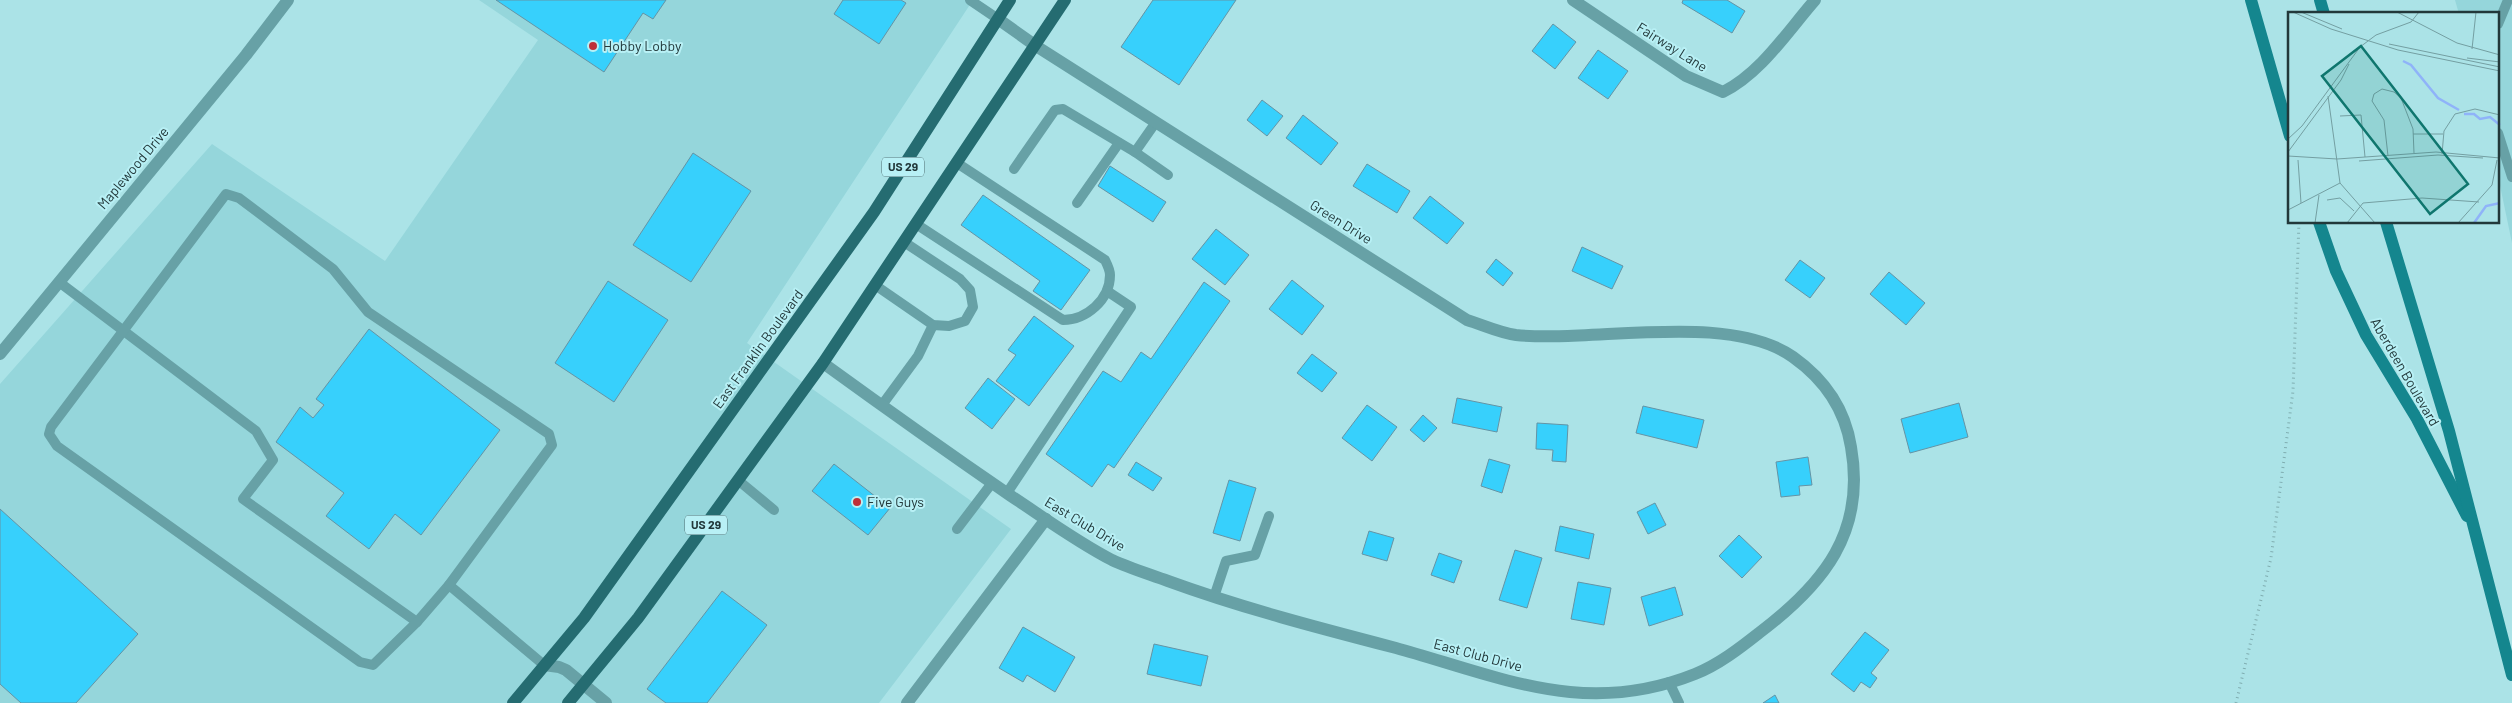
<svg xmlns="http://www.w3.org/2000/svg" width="2512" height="703" font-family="Barlow,sans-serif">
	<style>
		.built { fill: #95d6db }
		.building { fill: #37d0fc; stroke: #6494a5 }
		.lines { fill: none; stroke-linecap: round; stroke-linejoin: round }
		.path { stroke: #80aeb1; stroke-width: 3; stroke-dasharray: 1 4; stroke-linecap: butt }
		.service { stroke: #67a1a6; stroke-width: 10 }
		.minor { stroke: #67a1a6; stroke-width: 12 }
		.secondary { stroke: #14868e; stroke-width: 12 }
		.primary { stroke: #256c71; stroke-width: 12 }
		.poi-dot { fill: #bf2f38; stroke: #b8f0f5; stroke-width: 2 }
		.labels { text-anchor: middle; stroke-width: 4; stroke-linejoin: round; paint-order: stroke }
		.shield { fill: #b8f0f5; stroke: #4f6f72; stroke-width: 1 }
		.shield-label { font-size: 12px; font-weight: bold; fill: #22383a }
		.poi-label { font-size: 14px; fill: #22383a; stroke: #b8f0f5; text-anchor: start }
		.street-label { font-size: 14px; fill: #22383a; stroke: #b8f0f5 }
		.inset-river { fill: none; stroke: #8fb3f9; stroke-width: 2.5 }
		.inset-road { fill: none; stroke: #749fa2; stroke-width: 1 }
		.view { fill: #0f766e; fill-opacity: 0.15; stroke: #0f766e; stroke-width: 2.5 }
		.inset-edge { fill: none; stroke: #22383a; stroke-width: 2.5 }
	</style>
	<rect width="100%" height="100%" fill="#abe3e7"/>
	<g class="built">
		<polygon points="479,0 973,0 747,343 1011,529 879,703 0,703 0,384 212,144 385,261 538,40"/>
		<polygon points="2455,0 2512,0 2512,243 2498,176 2498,14 2459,14"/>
	</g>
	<g class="building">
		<polygon points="496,0 666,0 653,19 643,13 604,72"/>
		<polygon points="843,0 901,0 906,3 879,44 834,14"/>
		<polygon points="1153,0 1236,0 1179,85 1121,47"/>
		<polygon points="1683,0 1727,0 1745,11 1732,33 1682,3"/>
		<polygon points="1553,24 1576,42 1555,69 1532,51"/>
		<polygon points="1598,50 1628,71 1608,99 1578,78"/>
		<polygon points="1262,100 1283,116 1267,136 1247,120"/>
		<polygon points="1303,115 1338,143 1321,165 1286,138"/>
		<polygon points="693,153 751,191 691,282 633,245"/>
		<polygon points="1367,164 1410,191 1397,213 1353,186"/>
		<polygon points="1110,166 1166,202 1153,222 1098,186"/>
		<polygon points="983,195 1090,270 1061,310 1033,291 1040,281 961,225"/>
		<polygon points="1430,196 1464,223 1447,244 1413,218"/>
		<polygon points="1216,229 1249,255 1225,285 1192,259"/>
		<polygon points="1582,247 1623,266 1612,289 1572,271"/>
		<polygon points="1496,259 1513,273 1503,286 1486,272"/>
		<polygon points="1800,260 1825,278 1810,298 1785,280"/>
		<polygon points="1889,272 1925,303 1906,325 1870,294"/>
		<polygon points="1292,280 1324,306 1302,335 1269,309"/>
		<polygon points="608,281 668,320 614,402 555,363"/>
		<polygon points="1204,282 1230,301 1114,468 1108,464 1092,487 1046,454 1103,371 1121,382 1141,352 1151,359"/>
		<polygon points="1034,316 1074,346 1029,406 996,381 1016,355 1008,350"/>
		<polygon points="369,329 500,430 421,535 395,514 369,549 326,516 344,493 276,442 300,407 313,418 324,405 316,399"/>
		<polygon points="1312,354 1337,373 1322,392 1297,373"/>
		<polygon points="988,378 1015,399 992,429 965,408"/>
		<polygon points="1457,398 1502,407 1497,432 1452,423"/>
		<polygon points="1959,403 1968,437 1910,453 1901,419"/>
		<polygon points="1367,405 1397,427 1372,461 1342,438"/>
		<polygon points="1643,406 1704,420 1697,448 1636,433"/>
		<polygon points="1423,415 1437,428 1424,442 1410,430"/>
		<polygon points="1537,423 1568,425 1566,462 1552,461 1553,450 1536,449"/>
		<polygon points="1808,457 1812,485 1799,486 1800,495 1781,497 1776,462"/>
		<polygon points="1489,459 1510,465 1502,493 1481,486"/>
		<polygon points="1136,462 1162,478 1153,491 1128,475"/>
		<polygon points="834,464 890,508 868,535 812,491"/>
		<polygon points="1229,480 1256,488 1240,541 1213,533"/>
		<polygon points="1655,503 1666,525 1648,534 1637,512"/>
		<polygon points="0,509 138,634 76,703 21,703 0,684"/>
		<polygon points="1560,526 1594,534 1589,559 1555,551"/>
		<polygon points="1369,531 1394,538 1387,561 1362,554"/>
		<polygon points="1739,535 1762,557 1742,578 1719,556"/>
		<polygon points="1515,550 1542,558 1527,608 1499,600"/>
		<polygon points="1439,553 1462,561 1454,583 1431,575"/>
		<polygon points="1578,582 1611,588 1604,625 1571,619"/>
		<polygon points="1675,587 1683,615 1649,626 1641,597"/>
		<polygon points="722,591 767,625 707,703 666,703 647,689"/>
		<polygon points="1023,627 1075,657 1055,692 1027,675 1023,682 999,668"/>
		<polygon points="1865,632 1889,650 1871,673 1877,678 1870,688 1861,682 1854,692 1831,674"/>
		<polygon points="1154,644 1208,656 1201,686 1147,674"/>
		<polygon points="1775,695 1779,703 1763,703"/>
	</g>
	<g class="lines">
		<polyline class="path" points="2236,703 2271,558 2293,391 2299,222"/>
		<g class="service">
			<polyline points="970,0 998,19"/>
			<polyline points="2498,24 2508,0"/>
			<polyline points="2498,133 2512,177"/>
			<polyline points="1135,152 1168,175"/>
			<polyline points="1014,169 1055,110 1063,109 1135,152 1156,122"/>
			<polyline points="1077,203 1119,143"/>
			<path d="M916 224 1063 320C1086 320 1110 300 1110 275 1110 270 1107 264 1105 260L957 163"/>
			<polyline points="59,282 256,431 273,460 243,499 417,622 449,585 544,665"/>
			<polyline points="875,285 933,325 949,326 965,321 973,307 970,290 960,279 904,242"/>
			<polyline points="882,405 918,356 933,325"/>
			<polyline points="739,481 774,510"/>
			<polyline points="1007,493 1131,307 1107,291"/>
			<polyline points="957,529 992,483"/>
			<polyline points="1214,597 1226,561 1255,555 1269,516"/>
			<polyline points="417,622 373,665 360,662 57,446 49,434 51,427 226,194 239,198 333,269 368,312 549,434 552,445 449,585"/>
			<polyline points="1669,682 1679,703"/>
		</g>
		<g class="minor">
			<path d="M1573 0 1686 76 1723 92C1761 73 1787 32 1815 0"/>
			<polyline points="0,354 246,55 288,0"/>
			<path d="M823 363C885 408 947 452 1011 496 1043 517 1077 542 1112 560 1129 568 1149 574 1168 581 1242 608 1319 628 1396 648 1451 663 1514 687 1570 692 1612 696 1655 690 1695 674 1718 665 1740 648 1759 633 1824 584 1866 532 1851 447 1845 409 1824 379 1793 357 1728 311 1594 343 1516 335 1500 333 1483 325 1467 320L1036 46 998 19"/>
			<polyline points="544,665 559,667 566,670 606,703"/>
			<polyline points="907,703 1046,519"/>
		</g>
		<g class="secondary">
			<polyline points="2251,0 2290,136"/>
			<polyline points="2320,0 2324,14"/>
			<polyline points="2319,222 2336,271 2366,335 2417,419 2467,516"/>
			<polyline points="2386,222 2449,431 2512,675"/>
		</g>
		<g class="primary">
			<polyline points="513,703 584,618 874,212 1010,0"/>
			<polyline points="568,703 638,618 823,363 1065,0"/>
		</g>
	</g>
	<g class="poi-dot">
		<circle cx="593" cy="46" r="5"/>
		<circle cx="857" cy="502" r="5"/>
	</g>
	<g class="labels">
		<g class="shield">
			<rect x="882" y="157.5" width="42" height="19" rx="4"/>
			<rect x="685" y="515.5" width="42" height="19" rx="4"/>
		</g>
		<g class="shield-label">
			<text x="903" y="171">US 29</text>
			<text x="706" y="529">US 29</text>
		</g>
		<g class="poi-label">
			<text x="603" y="51">Hobby Lobby</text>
			<text x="867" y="507">Five Guys</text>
		</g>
		<g class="street-label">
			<text transform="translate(1672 47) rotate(32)" y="5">Fairway Lane</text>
			<text transform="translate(133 168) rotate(-50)" y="5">Maplewood Drive</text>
			<text transform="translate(1341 222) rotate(32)" y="5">Green Drive</text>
			<text transform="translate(758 349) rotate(-54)" y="5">East Franklin Boulevard</text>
			<text transform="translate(2405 372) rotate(60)" y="5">Aberdeen Boulevard</text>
			<text transform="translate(1085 524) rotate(31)" y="5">East Club Drive</text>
			<text transform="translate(1478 655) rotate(15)" y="5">East Club Drive</text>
		</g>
	</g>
	<g transform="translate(2288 12)">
		<rect width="211" height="211" fill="#abe3e7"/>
		<path class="inset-river" d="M115 49 123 53 150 86 171 98M176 102H186L192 107 202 105 212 113M186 211 198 194 212 191"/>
		<path class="inset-road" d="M5 0 43 17 110 38 212 59M13 0 54 17M109 0 169 31 212 43M101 32 212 55M184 37 188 0M179 46 212 50M40 84 52 171M52 104 73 103 77 145M125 122H155M0 127 14 114 72 35 88 23 123 10 131 0M0 140 53 68 61 52M154 142 156 119 167 102 187 97 212 103M0 144 49 147 148 140 212 146M100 144 96 108 84 89 86 82 94 77 106 80 113 86 125 117 126 141M10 148 13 191M71 149 150 143 195 146M52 171 87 211M39 188 52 186 66 199M0 198 52 171M27 211 31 183M59 211 75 191 134 186 191 190M170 211 204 173 209 148"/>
		<path class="view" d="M73 34 180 172 142 202 34 64Z"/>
		<rect width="211" height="211" class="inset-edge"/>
	</g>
</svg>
